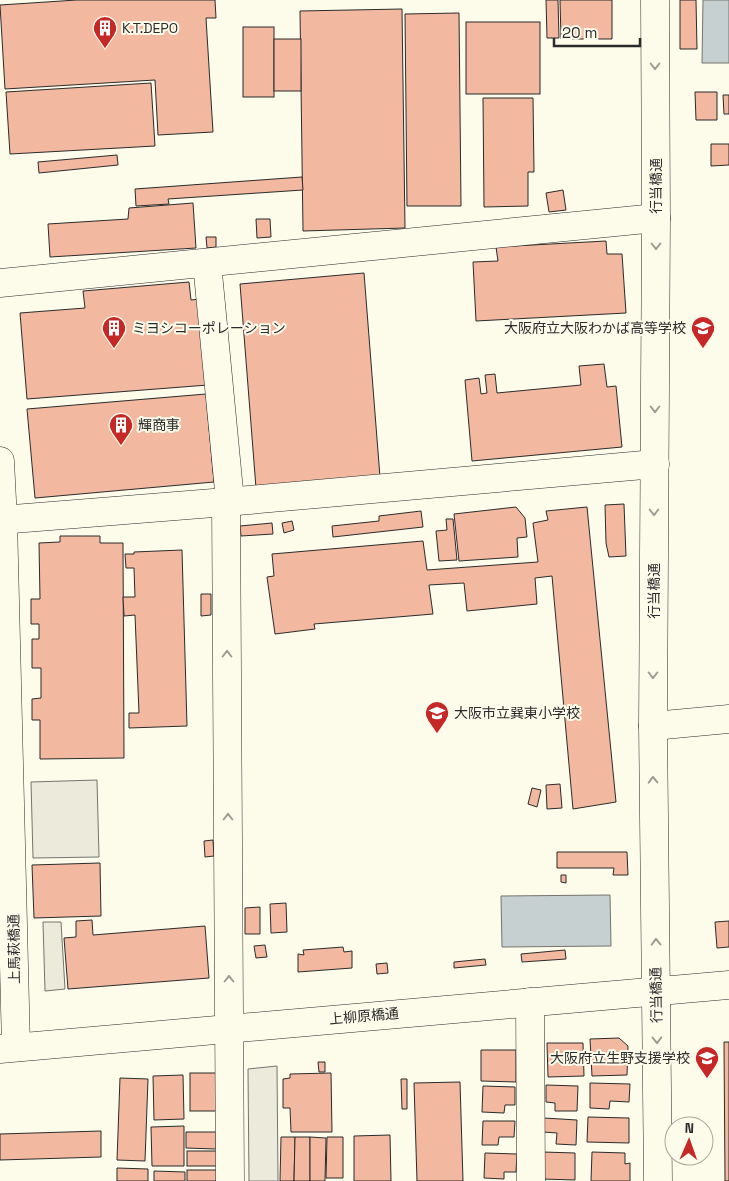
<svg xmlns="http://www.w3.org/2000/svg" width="729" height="1181" font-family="'Space Grotesk','Noto Sans JP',sans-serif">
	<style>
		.parking { fill: #eceadb; stroke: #74746e }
		.water { fill: #c7d0d0; stroke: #74746e }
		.building { fill: #f2b8a0; stroke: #2b2b2b }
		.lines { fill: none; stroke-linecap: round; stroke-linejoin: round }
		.minor-casing { stroke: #2b2b2b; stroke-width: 29 }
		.minor { stroke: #fdfbea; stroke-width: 28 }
		.oneway { stroke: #9e9d94 }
		.labels { text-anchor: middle; stroke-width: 4; stroke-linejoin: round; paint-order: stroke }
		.poi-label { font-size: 14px; fill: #2b2b2b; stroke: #fdfbea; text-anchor: start }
		.street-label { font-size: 14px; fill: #2b2b2b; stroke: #fdfbea }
	</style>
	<rect width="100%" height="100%" fill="#fdfbea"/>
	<g class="parking">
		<polygon points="97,780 99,857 33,858 31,782"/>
		<polygon points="43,922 61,922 65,989 45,991"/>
		<polygon points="277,1066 278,1181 249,1181 248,1069"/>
	</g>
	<g class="water">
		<polygon points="703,0 729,0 729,63 702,63"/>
		<polygon points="610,895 611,946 502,947 501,896"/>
	</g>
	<g class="building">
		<polygon points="77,0 215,0 216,18 206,18 213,132 158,135 155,80 5,89 0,5"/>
		<polygon points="546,0 558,0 559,38 547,38"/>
		<polygon points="560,0 612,0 612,39 561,39"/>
		<polygon points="680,0 696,0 697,49 680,49"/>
		<polygon points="402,9 405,228 303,231 300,11"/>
		<polygon points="459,13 461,206 407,206 405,14"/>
		<rect x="466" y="22" width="74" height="72"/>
		<rect x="243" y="27" width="31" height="70"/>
		<rect x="274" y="39" width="27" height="52"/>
		<polygon points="151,83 155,146 10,154 6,92"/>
		<polygon points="695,92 717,92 717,120 696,120"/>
		<polygon points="723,95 729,95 729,114 724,114"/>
		<polygon points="483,98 533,98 534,172 528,172 528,206 484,207"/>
		<polygon points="711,144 729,144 729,165 711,166"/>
		<polygon points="117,155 118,165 39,173 38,162"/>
		<polygon points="302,177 303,190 168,199 169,204 136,206 135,189"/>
		<polygon points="563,190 566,210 549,212 546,193"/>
		<polygon points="193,203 196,248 50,257 48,224 128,219 129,208"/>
		<polygon points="256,219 270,219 271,237 257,238"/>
		<polygon points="206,237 216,237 216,247 207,248"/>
		<polygon points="606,241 607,254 622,254 626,313 476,321 473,262 498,261 496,247"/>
		<polygon points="364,273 380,477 256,488 240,284"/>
		<polygon points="189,282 191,300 201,299 208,385 27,399 20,313 85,308 83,291"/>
		<polygon points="604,364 607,387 616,386 622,447 472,461 465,380 479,378 481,394 487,393 485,375 495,374 497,393 581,385 579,366"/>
		<polygon points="206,394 214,482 35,498 27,409"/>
		<polygon points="624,504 626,556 609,557 606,543 605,505"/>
		<polygon points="516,507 525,518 527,537 517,538 518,557 459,561 454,514"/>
		<polygon points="587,507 616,802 573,809 552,576 535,578 537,604 467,611 464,583 429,585 433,614 314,624 315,629 275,634 267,577 274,576 272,554 423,541 427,570 538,562 533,523 548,520 546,511"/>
		<polygon points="421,511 423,527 333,537 332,526 379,521 379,516"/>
		<polygon points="446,519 453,519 457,560 439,561 436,531 447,530"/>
		<polygon points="292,521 294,530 284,533 282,523"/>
		<polygon points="272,523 273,534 241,536 240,526"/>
		<polygon points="60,536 100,536 100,543 123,543 124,758 40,759 40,720 32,720 32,699 41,698 41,668 32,668 32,639 39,639 39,624 31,624 31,599 40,599 39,543 60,542"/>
		<polygon points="182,550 187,726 129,728 129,713 139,713 135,615 124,616 123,597 135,597 134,568 126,568 125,554 134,554 134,552"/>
		<polygon points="201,594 211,594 211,615 201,616"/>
		<polygon points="560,784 562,808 547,809 546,785"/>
		<polygon points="532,788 541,790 537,807 528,804"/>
		<polygon points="213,840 214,856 205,857 204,841"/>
		<polygon points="557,852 627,852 628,875 613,875 614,868 557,868"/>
		<polygon points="100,863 101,916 34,918 32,865"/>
		<polygon points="561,875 566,875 566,883 561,882"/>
		<polygon points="286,903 287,932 271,933 270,904"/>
		<polygon points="260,907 260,934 245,934 245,908"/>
		<polygon points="92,920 93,935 205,926 209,978 68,989 64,938 76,937 76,921"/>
		<polygon points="729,921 729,947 717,948 715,922"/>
		<polygon points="265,945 267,957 256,958 254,946"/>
		<polygon points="343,947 344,952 352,951 352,968 298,972 298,954 304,955 303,950"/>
		<polygon points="565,950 566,959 522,962 521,954"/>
		<polygon points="485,959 486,965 454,968 454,962"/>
		<polygon points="387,963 388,973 377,974 376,964"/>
		<polygon points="619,1038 628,1046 627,1075 592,1076 590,1039"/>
		<polygon points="724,1042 729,1042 729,1181 725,1181"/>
		<polygon points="547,1043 583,1043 584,1076 548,1077"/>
		<polygon points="481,1050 516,1050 516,1082 481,1081"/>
		<polygon points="318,1062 325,1062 325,1072 319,1072"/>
		<rect x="190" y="1073" width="29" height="38"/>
		<polygon points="331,1073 332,1132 291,1132 290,1108 283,1108 283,1079 290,1078 290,1074"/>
		<polygon points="183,1075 184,1119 154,1120 153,1076"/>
		<polygon points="120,1078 148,1079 145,1161 117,1160"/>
		<polygon points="401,1079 407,1079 407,1109 402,1109"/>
		<polygon points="460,1082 463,1181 417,1181 414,1083"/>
		<polygon points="590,1083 630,1084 629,1102 610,1101 609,1109 590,1108"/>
		<polygon points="546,1085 578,1086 577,1111 555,1111 555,1103 546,1102"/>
		<polygon points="483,1086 515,1087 515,1105 505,1105 504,1113 482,1112"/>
		<polygon points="588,1117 629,1118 629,1143 587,1142"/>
		<polygon points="544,1118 577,1120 576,1145 556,1144 557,1133 543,1132"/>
		<polygon points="483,1121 515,1121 514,1137 499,1137 498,1145 482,1145"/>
		<polygon points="184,1126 184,1166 152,1166 151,1127"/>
		<polygon points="101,1131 101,1157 0,1160 0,1134"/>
		<polygon points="186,1132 216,1132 216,1149 186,1148"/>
		<polygon points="390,1135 391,1181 354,1181 354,1136"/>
		<polygon points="281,1137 295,1137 294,1181 280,1181"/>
		<polygon points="295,1137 310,1137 310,1181 294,1181"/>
		<polygon points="310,1137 326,1138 325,1181 310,1181"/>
		<polygon points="327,1137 343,1137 343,1178 326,1178"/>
		<rect x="187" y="1151" width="30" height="15"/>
		<polygon points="543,1152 575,1153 575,1180 542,1179"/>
		<polygon points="592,1152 625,1153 625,1164 630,1163 630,1181 591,1181"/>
		<polygon points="485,1153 517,1154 516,1172 504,1172 504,1179 484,1178"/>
		<polygon points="117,1168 148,1169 148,1181 117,1181"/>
		<rect x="187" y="1170" width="30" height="11"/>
		<polygon points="154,1171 185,1172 185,1181 154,1181"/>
	</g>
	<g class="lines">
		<g class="minor-casing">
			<g id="minor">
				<polyline points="655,0 656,218 653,726 658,1181"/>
				<polyline points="207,263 230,501"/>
				<polyline points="0,283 656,218"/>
				<polyline points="0,461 3,520 16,1047"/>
				<polyline points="226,502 230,1181"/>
				<polyline points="0,520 226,502 655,464"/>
				<polyline points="653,726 729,719"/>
				<polyline points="530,1002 531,1181"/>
				<polyline points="0,1049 729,985"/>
			</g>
		</g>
		<use href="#minor" class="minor"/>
	</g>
	<defs><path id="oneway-chevron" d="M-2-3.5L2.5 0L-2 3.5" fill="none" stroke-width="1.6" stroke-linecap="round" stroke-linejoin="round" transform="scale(1.25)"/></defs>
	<g class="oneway">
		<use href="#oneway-chevron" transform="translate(655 66) rotate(90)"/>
		<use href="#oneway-chevron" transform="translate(656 246) rotate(90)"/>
		<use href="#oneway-chevron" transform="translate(655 409) rotate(90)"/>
		<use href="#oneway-chevron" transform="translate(654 512) rotate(90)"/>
		<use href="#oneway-chevron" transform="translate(227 654) rotate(-90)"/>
		<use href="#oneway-chevron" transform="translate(653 675) rotate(90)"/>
		<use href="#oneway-chevron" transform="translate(653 780) rotate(-91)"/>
		<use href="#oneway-chevron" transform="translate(228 817) rotate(-90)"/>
		<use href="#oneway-chevron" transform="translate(656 942) rotate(-91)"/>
		<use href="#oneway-chevron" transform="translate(229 979) rotate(-90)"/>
		<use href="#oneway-chevron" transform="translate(657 1040) rotate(89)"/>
	</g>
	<defs>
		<g id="building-pin" transform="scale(1.25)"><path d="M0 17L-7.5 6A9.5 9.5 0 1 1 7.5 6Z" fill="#c62828" stroke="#fdfbea"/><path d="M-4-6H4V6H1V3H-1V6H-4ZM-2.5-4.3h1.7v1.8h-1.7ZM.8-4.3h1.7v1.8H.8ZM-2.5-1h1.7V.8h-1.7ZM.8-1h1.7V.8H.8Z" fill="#fff"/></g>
		<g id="school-pin" transform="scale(1.25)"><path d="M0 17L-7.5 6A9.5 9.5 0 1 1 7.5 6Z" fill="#c62828" stroke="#fdfbea"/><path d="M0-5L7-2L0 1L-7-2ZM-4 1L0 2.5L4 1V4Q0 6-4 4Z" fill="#fff"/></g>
	</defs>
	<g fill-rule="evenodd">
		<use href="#building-pin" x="105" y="28"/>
		<use href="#building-pin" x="114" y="328"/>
		<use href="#school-pin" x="703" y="328"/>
		<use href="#building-pin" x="121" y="425"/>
		<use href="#school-pin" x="437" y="713"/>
		<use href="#school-pin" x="707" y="1058"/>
	</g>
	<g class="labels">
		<g class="poi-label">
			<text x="122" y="33">K.T.DEPO</text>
			<text x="132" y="333">ミヨシコーポレーション</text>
			<text x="686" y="333" text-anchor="end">大阪府立大阪わかば高等学校</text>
			<text x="138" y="430">輝商事</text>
			<text x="454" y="718">大阪市立巽東小学校</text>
			<text x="690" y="1063" text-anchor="end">大阪府立生野支援学校</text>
		</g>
		<g class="street-label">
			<text transform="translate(656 186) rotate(-90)" y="5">行当橋通</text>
			<text transform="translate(654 591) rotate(-90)" y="5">行当橋通</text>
			<text transform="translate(14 949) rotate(-91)" y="5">上馬萩橋通</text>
			<text transform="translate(656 995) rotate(-91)" y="5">行当橋通</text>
			<text transform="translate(364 1016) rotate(-5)" y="5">上柳原橋通</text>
		</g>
	</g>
	<g transform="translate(689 1141) rotate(2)"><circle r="24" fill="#fdfbea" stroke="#a9a89e"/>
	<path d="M0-4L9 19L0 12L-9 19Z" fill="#c62828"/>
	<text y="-8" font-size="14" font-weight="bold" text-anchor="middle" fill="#2b2b2b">N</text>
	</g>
	<path d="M554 38v8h86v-8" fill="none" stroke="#2b2b2b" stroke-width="2.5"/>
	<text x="562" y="38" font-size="15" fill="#2b2b2b" stroke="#fdfbea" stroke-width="4" paint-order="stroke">20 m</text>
</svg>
